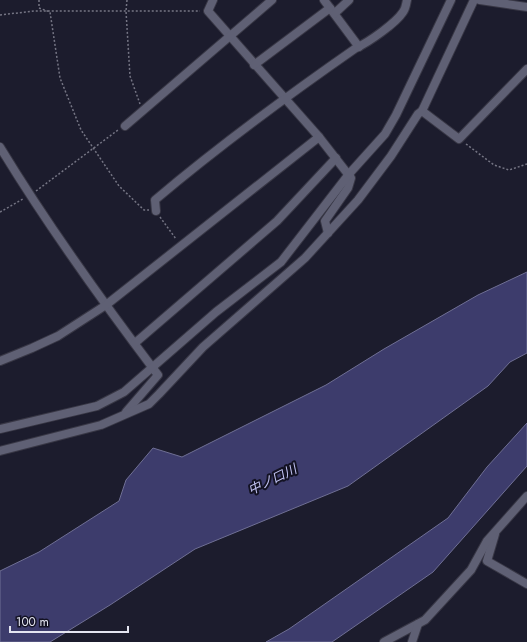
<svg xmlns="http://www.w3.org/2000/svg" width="527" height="642" font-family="Jost,'Noto Sans JP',sans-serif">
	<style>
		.water { fill: #3d3c6c; stroke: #6f6f94 }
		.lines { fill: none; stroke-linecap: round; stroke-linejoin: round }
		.minor-casing { stroke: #383745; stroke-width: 10 }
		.path { stroke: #757584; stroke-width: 1.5; stroke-dasharray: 2 2; stroke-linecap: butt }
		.minor { stroke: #5f6074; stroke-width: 8 }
		.labels { text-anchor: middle; stroke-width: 4; stroke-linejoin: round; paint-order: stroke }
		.water-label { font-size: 13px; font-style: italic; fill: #c2c3f2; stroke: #131223 }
	</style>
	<rect width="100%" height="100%" fill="#1c1c2d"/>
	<g class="water">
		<polygon points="527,272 527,353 510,362 488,386 348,486 195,549 110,605 50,642 0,642 0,571 39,552 119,501 126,480 153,448 182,457 326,385 384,349 478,295"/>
		<polygon points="527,423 527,466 433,572 332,642 266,642 289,629 448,518 487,467"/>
	</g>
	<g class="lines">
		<g class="minor-casing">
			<g id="minor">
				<polyline points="213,0 208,11 319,137 351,178 348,188 325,221 328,233"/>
				<polyline points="324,0 359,47"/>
				<polyline points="480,0 527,7"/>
				<polyline points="335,13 349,0"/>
				<polyline points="254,65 330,8"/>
				<polyline points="422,111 459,139 527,69"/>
				<polyline points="125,126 272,0"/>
				<path d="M0 147C48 226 102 301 158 375L126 412"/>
				<path d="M156 211 155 200C219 146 287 96 356 48 369 42 396 23 403 12 406 8 406 4 407 0"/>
				<polyline points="135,343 277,221 336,158"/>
				<polyline points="0,361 32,348 58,336 106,305 319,137"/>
				<polyline points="0,429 97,406 124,392 216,312 281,262 349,174 385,134 396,115 451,0"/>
				<polyline points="0,451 101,425 149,404 159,394 203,347 305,258 358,200 391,156 418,114 422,111 474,0"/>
				<polyline points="495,534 487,561 527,584"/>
				<polyline points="384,642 425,620 471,570 487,541 527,496"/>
				<polyline points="412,642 418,624"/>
			</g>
		</g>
		<g class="path">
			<polyline points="39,0 39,8 50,12 60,78 81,130 119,186 144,210 149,210"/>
			<polyline points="127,0 126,11 130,76 140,104"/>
			<polyline points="0,15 34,11 200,11"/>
			<polyline points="466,144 494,165 509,170 527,164"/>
			<polyline points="36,191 118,130"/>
			<polyline points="0,212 23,199"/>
			<polyline points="160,217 176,239"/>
		</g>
		<use href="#minor" class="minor"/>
	</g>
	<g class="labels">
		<g class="water-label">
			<text transform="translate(272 479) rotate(-26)" y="5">中ノ口川</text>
		</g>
	</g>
	<path d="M10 626v6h118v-6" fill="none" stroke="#e4e5f1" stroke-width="2"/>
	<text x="16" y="626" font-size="12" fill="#e4e5f1" stroke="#131223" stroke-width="3" paint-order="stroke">100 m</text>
</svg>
